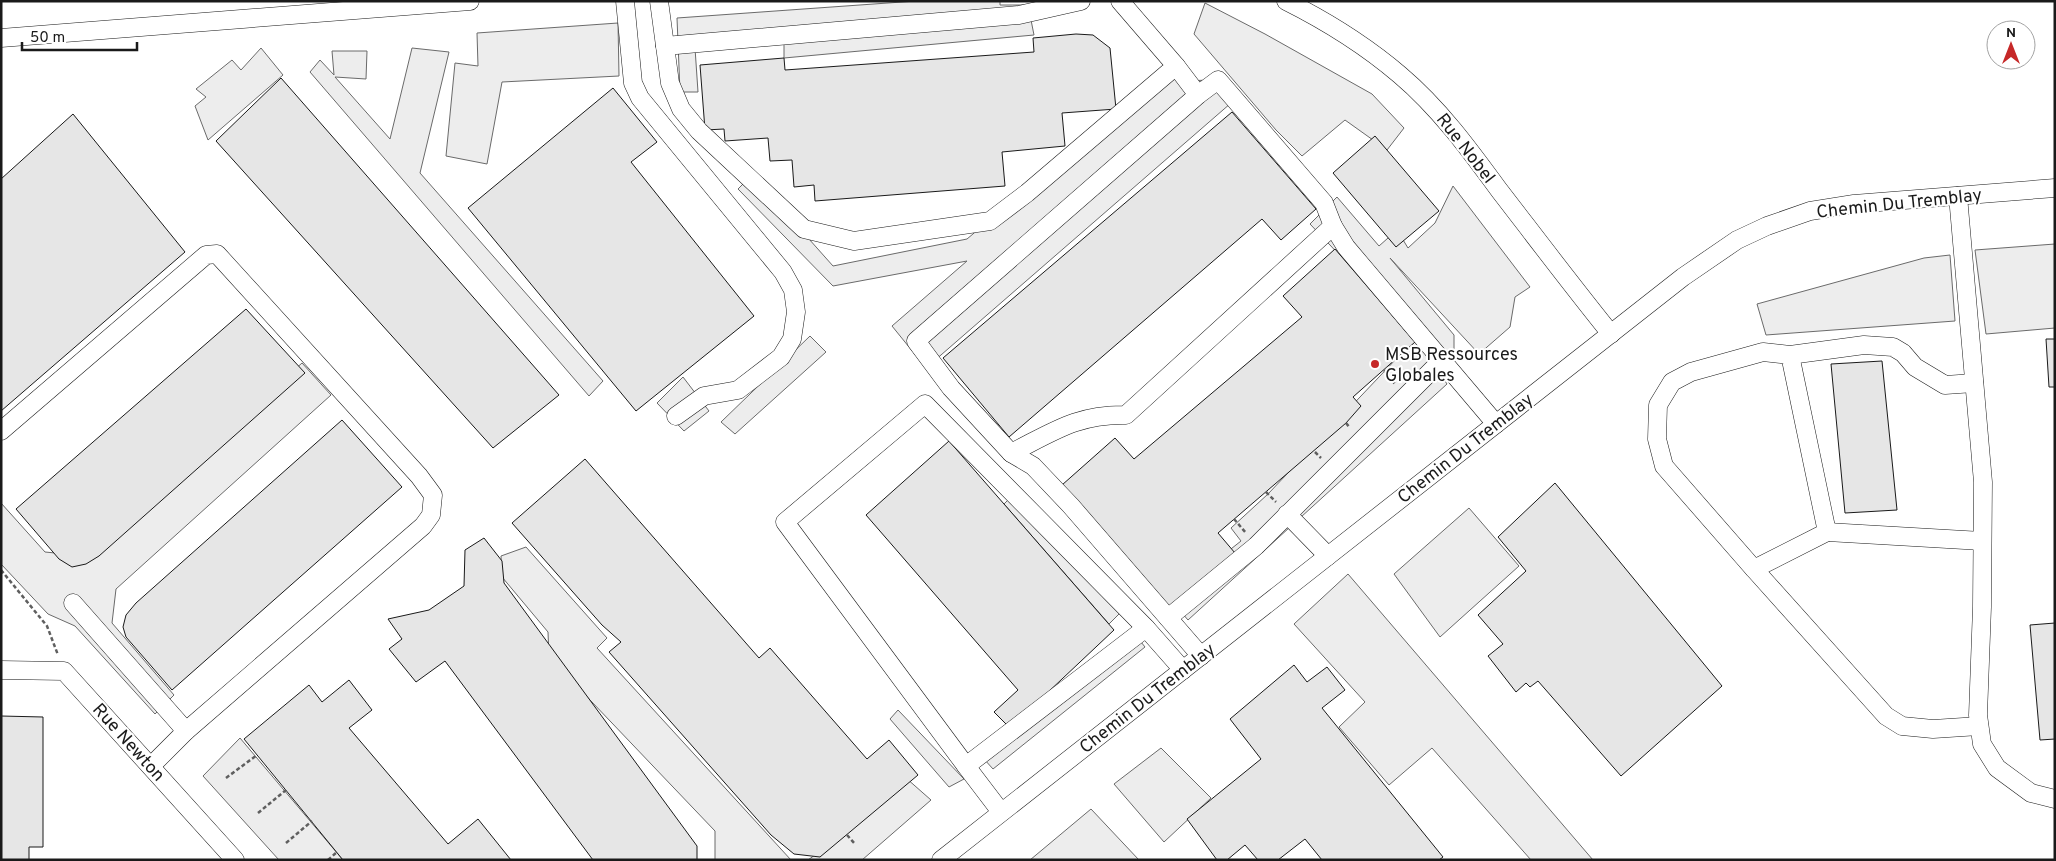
<svg xmlns="http://www.w3.org/2000/svg" width="2056" height="861" font-family="Overpass,sans-serif">
	<style>
		.parking { fill: #ededed; stroke: #6a6a6a }
		.building { fill: #e6e6e6; stroke: #1a1a1a }
		.lines { fill: none; stroke-linecap: round; stroke-linejoin: round }
		.minor-casing { stroke: #1a1a1a; stroke-width: 19 }
		.path { stroke: #5f5f5f; stroke-width: 2.5; stroke-dasharray: 4 2.5; stroke-linecap: butt }
		.minor { stroke: #fff; stroke-width: 18 }
		.poi-dot { fill: #c62828; stroke: #fff; stroke-width: 2 }
		.labels { text-anchor: middle; stroke-width: 4; stroke-linejoin: round; paint-order: stroke }
		.street-label { font-size: 18px; fill: #1a1a1a; stroke: #fff }
		.poi-label { font-size: 18px; fill: #1a1a1a; stroke: #fff; text-anchor: start }
	</style>
	<rect width="100%" height="100%" fill="#fff"/>
	<g class="parking">
		<polygon points="916,1 1000,1 1000,5 1028,5 1034,35 784,58 784,41 695,48 698,92 680,92 677,18"/>
		<polygon points="1205,3 1265,34 1372,94 1404,128 1387,150 1345,120 1302,156 1276,130 1194,34"/>
		<polygon points="618,23 619,76 502,82 487,164 446,156 455,63 478,66 477,33"/>
		<polygon points="261,48 283,75 208,140 195,106 206,97 196,89 232,60 241,70"/>
		<polygon points="412,48 449,52 420,173 603,381 589,396 310,72 320,60 334,75 332,51 367,51 366,79 335,77 390,139"/>
		<polygon points="1169,69 1180,81 1212,80 1231,103 926,368 892,326 967,261 833,286 738,189 752,175 833,266 967,239"/>
		<polygon points="1453,186 1530,287 1515,297 1510,327 1479,354 1390,258 1454,335 1454,352 1442,363 1310,224 1337,197 1379,246 1397,230 1408,248 1435,223"/>
		<polygon points="2055,244 2055,328 1986,334 1975,250"/>
		<polygon points="1950,255 1955,321 1766,335 1757,304 1924,258"/>
		<polygon points="810,336 826,352 735,434 721,422"/>
		<polygon points="1416,338 1447,384 1188,620 1169,598 1241,541 1231,528 1268,494"/>
		<polygon points="302,363 331,395 116,589 112,623 174,695 155,714 75,626 48,614 1,564 1,503 45,552 86,556"/>
		<polygon points="683,377 709,411 684,431 657,403"/>
		<polygon points="1013,495 1120,613 1109,624 1004,504"/>
		<polygon points="1469,508 1519,566 1440,637 1394,574"/>
		<polygon points="526,547 607,638 597,648 791,860 715,860 715,831 549,657 548,632 502,577 501,556"/>
		<polygon points="1348,574 1593,860 1531,860 1432,748 1389,785 1339,727 1365,702 1294,624"/>
		<polygon points="1133,632 1145,647 993,769 984,759"/>
		<polygon points="898,710 964,779 949,787 890,719"/>
		<polygon points="240,738 343,860 279,860 203,776"/>
		<polygon points="1161,748 1211,798 1164,842 1114,784"/>
		<polygon points="906,778 931,800 862,860 808,860 848,831"/>
		<polygon points="1091,809 1139,860 1030,860"/>
	</g>
	<g class="building">
		<polygon points="1076,34 1093,35 1110,48 1116,109 1062,113 1065,146 1002,152 1005,186 815,201 814,185 794,187 792,160 770,161 768,138 725,141 724,129 705,130 700,65 784,58 785,70 1034,52 1033,38"/>
		<polygon points="281,78 559,395 493,448 216,141"/>
		<polygon points="613,88 657,142 631,162 754,316 636,411 468,208"/>
		<polygon points="1232,112 1316,209 1281,240 1262,219 1009,437 943,358"/>
		<polygon points="73,114 185,252 1,411 1,179"/>
		<polygon points="1375,136 1439,211 1396,247 1333,173"/>
		<polygon points="1335,249 1415,342 1353,397 1361,406 1346,423 1218,533 1235,553 1170,609 1062,485 1115,438 1134,459 1302,317 1283,296"/>
		<polygon points="246,309 305,373 99,556 86,564 72,567 59,559 16,509"/>
		<polygon points="2046,339 2055,339 2055,387 2049,387"/>
		<polygon points="1882,361 1897,510 1845,513 1831,364"/>
		<polygon points="342,420 402,487 172,690 126,637 123,627 126,615 136,603"/>
		<polygon points="949,441 1114,630 1010,728 994,712 1018,690 866,515"/>
		<polygon points="585,459 759,658 770,648 867,759 889,740 918,775 820,857 794,854 771,835 609,652 621,642 602,625 512,523"/>
		<polygon points="1555,483 1722,686 1621,776 1538,681 1530,687 1526,683 1516,692 1488,656 1503,644 1478,615 1526,571 1498,537"/>
		<polygon points="484,538 502,561 504,583 697,846 697,860 593,860 445,661 416,682 389,649 402,639 388,619 429,610 464,586 465,550"/>
		<polygon points="2055,623 2055,739 2040,740 2030,625"/>
		<polygon points="1294,665 1307,682 1327,667 1345,690 1322,708 1443,857 1439,860 1322,860 1305,839 1278,860 1258,860 1245,845 1227,860 1217,860 1187,819 1261,759 1230,719"/>
		<polygon points="349,680 372,710 349,728 448,844 478,819 511,860 343,860 244,739 309,685 322,702"/>
		<polygon points="1,716 43,717 43,847 29,847 29,860 1,860"/>
	</g>
	<g class="lines">
		<g class="minor-casing">
			<g id="minor">
				<polyline points="625,1 633,83 640,98 783,272 793,290 796,312 792,339 781,357 738,390 704,396 676,416"/>
				<polyline points="659,1 670,83 681,109 699,131 804,229 854,241 990,221 1027,193 1176,66 1120,1"/>
				<path d="M1286 1C1326 21 1366 46 1400 75 1439 108 1469 149 1499 190 1536 238 1573 287 1611 334"/>
				<polyline points="1,38 470,1"/>
				<polyline points="665,46 1019,15 1081,1"/>
				<path d="M1176 66 1198 95 916 341 951 388 1011 453C1053 432 1077 414 1126 415L1333 226 1324 203 1218 80 1198 95"/>
				<polyline points="1958,196 1983,482 1982,607 1978,715 1982,744 1997,768 2031,793 2055,799"/>
				<polyline points="1333,226 1346,247 1496,424"/>
				<polyline points="1790,355 1827,532 1754,569 1664,466 1657,439 1658,405 1672,382 1691,372 1763,352 1790,355 1864,345 1893,347 1903,353 1915,367 1945,385 1974,383"/>
				<polyline points="1,431 206,255 217,254 419,476 433,495 431,515 423,526 186,731 151,766"/>
				<polyline points="1011,453 1033,466 1071,506 1201,656"/>
				<polyline points="1287,514 1328,556"/>
				<polyline points="1827,532 1982,541"/>
				<polyline points="1754,569 1886,716 1902,726 1933,729 1979,726"/>
				<polyline points="73,603 186,731"/>
				<polyline points="1168,618 1256,546 1443,359"/>
				<polyline points="1,670 64,671 235,860"/>
				<polyline points="966,766 785,522 925,404 1146,628"/>
				<polyline points="1001,812 966,766 1146,628 1183,670"/>
				<polyline points="941,860 1683,277 1737,240 1767,226 1810,211 1854,204 2055,188"/>
			</g>
		</g>
		<g class="path">
			<polyline points="1384,370 1395,384"/>
			<polyline points="1346,423 1350,428"/>
			<polyline points="1315,452 1321,458"/>
			<polyline points="1266,492 1276,502"/>
			<polyline points="1234,519 1246,533"/>
			<polyline points="1,570 47,626 58,655"/>
			<polyline points="226,778 257,755"/>
			<polyline points="258,813 286,790"/>
			<polyline points="847,835 855,844"/>
			<polyline points="286,843 312,821"/>
			<polyline points="328,860 337,852"/>
		</g>
		<use href="#minor" class="minor"/>
	</g>
	<circle class="poi-dot" cx="1375" cy="364" r="5"/>
	<g class="labels">
		<g class="street-label">
			<text transform="translate(1466 148) rotate(52)" y="6">Rue Nobel</text>
			<text transform="translate(1899 203) rotate(-6)" y="6">Chemin Du Tremblay</text>
			<text transform="translate(1465 448) rotate(-38)" y="6">Chemin Du Tremblay</text>
			<text transform="translate(1147 698) rotate(-38)" y="6">Chemin Du Tremblay</text>
			<text transform="translate(129 742) rotate(48)" y="6">Rue Newton</text>
		</g>
		<g class="poi-label">
			<text x="1385" y="360">MSB Ressources<tspan x="1385" dy="21">Globales</tspan></text>
		</g>
	</g>
	<rect width="2056" height="861" fill="none" stroke="#1a1a1a" stroke-width="5"/>
	<g transform="translate(2011 45)"><circle r="24" fill="#ffffff" stroke="#a3a3a3"/>
	<path d="M0-4L9 19L0 12L-9 19Z" fill="#c62828"/>
	<text y="-8" font-size="14" font-weight="bold" text-anchor="middle" fill="#1a1a1a">N</text>
	</g>
	<path d="M22 42v8h115v-8" fill="none" stroke="#1a1a1a" stroke-width="2.5"/>
	<text x="30" y="42" font-size="15" fill="#1a1a1a" stroke="#ffffff" stroke-width="4" paint-order="stroke">50 m</text>
</svg>
